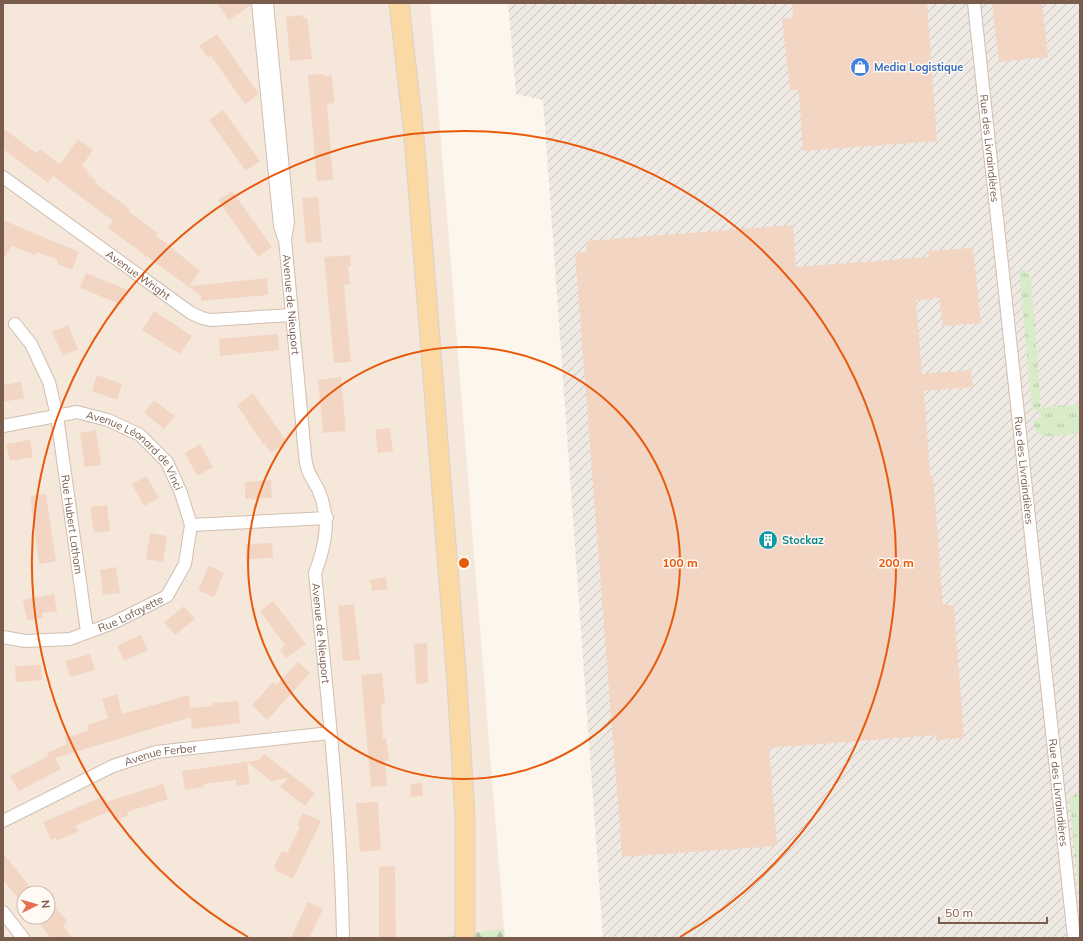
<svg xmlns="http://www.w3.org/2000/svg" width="1083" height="941" font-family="Mulish,sans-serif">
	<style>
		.residential { fill: #f5e8da; fill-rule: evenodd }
		.industrial { fill: url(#industrial-furrows) }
		.grass { fill: url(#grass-tufts) }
		.forest { fill: url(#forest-firs) }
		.building { fill: #f3d5c3 }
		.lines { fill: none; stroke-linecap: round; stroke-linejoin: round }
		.minor-casing { stroke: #d1beb0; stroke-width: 14 }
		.primary-casing { stroke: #dad1cd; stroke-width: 21 }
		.minor { stroke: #fff; stroke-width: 12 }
		.primary { stroke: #fbd9a5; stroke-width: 19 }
		.ring { fill: none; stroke: #e8590c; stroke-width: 2 }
		.labels { text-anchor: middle; stroke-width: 3; stroke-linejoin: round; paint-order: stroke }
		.shop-label { font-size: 11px; font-weight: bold; fill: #366cbe; stroke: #fffaf3; text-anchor: start }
		.street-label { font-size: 11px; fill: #7a5c4d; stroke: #fffaf3 }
		.culture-label { font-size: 11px; font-weight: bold; fill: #0d838f; stroke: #fffaf3; text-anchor: start }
		.centre { fill: #e8590c; stroke: #fffaf3; stroke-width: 2 }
		.ring-label { font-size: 12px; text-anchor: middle; font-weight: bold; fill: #e8590c; stroke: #fffaf3; stroke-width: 3; stroke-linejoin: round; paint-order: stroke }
	</style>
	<defs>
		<pattern id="industrial-furrows" width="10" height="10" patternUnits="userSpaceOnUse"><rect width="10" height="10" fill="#efe9e4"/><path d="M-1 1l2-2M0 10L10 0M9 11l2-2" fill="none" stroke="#c7c0bb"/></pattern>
		<pattern id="grass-tufts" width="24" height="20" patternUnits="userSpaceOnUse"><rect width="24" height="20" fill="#d8ecc9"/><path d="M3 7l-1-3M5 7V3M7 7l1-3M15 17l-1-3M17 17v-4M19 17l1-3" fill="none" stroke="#b4c2a5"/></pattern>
		<pattern id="forest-firs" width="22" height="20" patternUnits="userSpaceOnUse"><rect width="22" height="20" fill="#d8ecc9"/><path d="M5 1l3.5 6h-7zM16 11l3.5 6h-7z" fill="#b4c2a5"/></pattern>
	</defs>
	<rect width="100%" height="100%" fill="#fdf6ec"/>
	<path class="residential" d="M3 3H430L504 929 454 938H3ZM24 893H48V917H24Z"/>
	<polygon class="industrial" points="508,3 1080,3 1080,938 603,938 543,100 516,94"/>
	<g class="grass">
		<path d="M1019 270H1026L1031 277 1041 408 1080 404V432C1071 434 1046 439 1039 434 1034 431 1034 425 1034 420L1040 418 1039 410H1032Z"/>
		<polygon points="1080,793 1080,905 1069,798"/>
	</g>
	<polygon class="forest" points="504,929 505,938 434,938"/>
	<g class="building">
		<polygon points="217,3 251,3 251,5 229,20"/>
		<polygon points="792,3 927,3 937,141 803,151 799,90 790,90 782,19 793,18"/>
		<polygon points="992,3 1042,3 1048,57 999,62"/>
		<polygon points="303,15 303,18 307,18 308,24 312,59 290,61 286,17"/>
		<polygon points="217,34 259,94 245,104 211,56 208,58 199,46"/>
		<polygon points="324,74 325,76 332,75 334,99 334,103 327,104 333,180 317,181 308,75"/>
		<polygon points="223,110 260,161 246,171 209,120"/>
		<polygon points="3,128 36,153 40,149 60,164 78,139 93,150 82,166 88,170 86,172 96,181 95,183 130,209 129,212 158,233 156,235 200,271 189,286 267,278 268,295 201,301 201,296 108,228 113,221 53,176 48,183 3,149"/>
		<polygon points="232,191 272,247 258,257 218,200"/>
		<polygon points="318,197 322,242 306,243 302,198"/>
		<polygon points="3,220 79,252 72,270 57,264 58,260 37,252 35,255 12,246 3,260"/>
		<polygon points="793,225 796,267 929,257 928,251 973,248 981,323 943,326 939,298 916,300 922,374 971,370 973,387 924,391 930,476 933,475 943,605 954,605 964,738 936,740 936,735 769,748 777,846 622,857 575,253 587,252 586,241"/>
		<polygon points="350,255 351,266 348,267 350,284 344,285 351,362 334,363 324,257"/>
		<polygon points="86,273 128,290 122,305 80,288"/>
		<polygon points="154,311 192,336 180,354 142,330"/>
		<polygon points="68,325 78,349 63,356 52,332"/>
		<polygon points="278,334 279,350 220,356 219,339"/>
		<polygon points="97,375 122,384 117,400 92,391"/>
		<polygon points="341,377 346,431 323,433 318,380"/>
		<polygon points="21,382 24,398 3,402 3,385"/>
		<polygon points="253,393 287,442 271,453 264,443 263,444 237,405"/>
		<polygon points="154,400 175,416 164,429 144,413"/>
		<polygon points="390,428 393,451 378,453 375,430"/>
		<polygon points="96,430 101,465 85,467 80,433"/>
		<polygon points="30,440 33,457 10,461 6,444"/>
		<polygon points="200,444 213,467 197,476 185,453"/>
		<polygon points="146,476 159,498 144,506 132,484"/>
		<polygon points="271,480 272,498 245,499 245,482"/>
		<polygon points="46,494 56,561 39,564 30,496"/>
		<polygon points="107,505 110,531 94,533 90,507"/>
		<polygon points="150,533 167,536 163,562 146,559"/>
		<polygon points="272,543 273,558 246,559 246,544"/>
		<polygon points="209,566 224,573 214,597 198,590"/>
		<polygon points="116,567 120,593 103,595 100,570"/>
		<polygon points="386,577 387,589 372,591 370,580"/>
		<polygon points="54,594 57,611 42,613 43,618 27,620 23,600"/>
		<polygon points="273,601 306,644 286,658 280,650 285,645 260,611"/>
		<polygon points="354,604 360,660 343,661 338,606"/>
		<polygon points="184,606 195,619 175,635 164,622"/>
		<polygon points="141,635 148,650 124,661 117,646"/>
		<polygon points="427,643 428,683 416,684 414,644"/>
		<polygon points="90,654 95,670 70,677 65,661"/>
		<polygon points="298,662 310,673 267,720 252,705 273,682 276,685"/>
		<polygon points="41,665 42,680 16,682 15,666"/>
		<polygon points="382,673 385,704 381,705 383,739 386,738 389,761 385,761 387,786 371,787 361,675"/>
		<polygon points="117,694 122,714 189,695 191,717 55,758 61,769 19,791 10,776 48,756 47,753 67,744 65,738 89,730 88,725 108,718 102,699"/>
		<polygon points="238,701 240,723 192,729 190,708 213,706 213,703"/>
		<polygon points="264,754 315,793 305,806 280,787 288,778 271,781 247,762 250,784 236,786 236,780 204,784 204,787 185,790 182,771 259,760"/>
		<polygon points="422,783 423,796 411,797 410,784"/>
		<polygon points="163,784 168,799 127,812 128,816 114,820 110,811 75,826 79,831 57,841 56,838 51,840 43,822 104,796 106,802"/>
		<polygon points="378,802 381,850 360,852 356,803"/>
		<polygon points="303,813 321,821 293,879 275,870 276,867 274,866 282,851 287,853 300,827 297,825"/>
		<polygon points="3,853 35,893 24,893 24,905 3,880"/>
		<polygon points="395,866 396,938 379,938 379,867"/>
		<polygon points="48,898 67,921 63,926 72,938 51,938 34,917 48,917"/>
		<polygon points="308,902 323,909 309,938 291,938"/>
	</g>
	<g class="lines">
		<g class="minor-casing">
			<g id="minor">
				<polyline points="258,3 280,226 284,238"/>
				<path id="s1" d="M267 3 288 222 285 239 305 455C306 471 311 476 318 489 331 518 326 544 315 573 327 694 341 816 343 938"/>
				<path id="s2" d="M974 3 1074 938"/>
				<path id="s3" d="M3 177 191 313 202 318 211 320 292 315"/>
				<path id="s4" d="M15 324 31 344 49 382 57 416 87 632"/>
				<path id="s5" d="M3 426 77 412 108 420 140 435 167 462 181 493 191 525"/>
				<path id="s6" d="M3 637 25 641 70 639 113 623 167 596 185 564 191 525 327 518"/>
				<path id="s7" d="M3 821 113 766 156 752 330 733"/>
				<polyline points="3,912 23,938"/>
			</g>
		</g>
		<g class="primary-casing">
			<polyline id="primary" points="399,3 414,136 457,683 465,817 465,938"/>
		</g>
		<use href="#minor" class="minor"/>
		<use href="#primary" class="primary"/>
	</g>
	<g class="ring">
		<circle cx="464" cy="563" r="216"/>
		<path d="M248 937A432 432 0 1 1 680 937"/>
	</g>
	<defs>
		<g id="shop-disc" transform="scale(1)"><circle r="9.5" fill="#3f7fe0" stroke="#fffaf3"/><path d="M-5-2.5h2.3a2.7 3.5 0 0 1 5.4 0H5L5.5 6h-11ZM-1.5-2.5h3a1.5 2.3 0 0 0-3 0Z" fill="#fff"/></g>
		<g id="building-disc" transform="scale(1)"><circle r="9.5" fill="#0f9aa8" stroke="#fffaf3"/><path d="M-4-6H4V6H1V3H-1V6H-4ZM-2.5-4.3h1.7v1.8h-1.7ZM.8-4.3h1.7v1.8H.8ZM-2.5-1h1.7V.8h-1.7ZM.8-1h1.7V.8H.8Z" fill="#fff"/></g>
	</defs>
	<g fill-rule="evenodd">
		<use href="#shop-disc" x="860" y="67"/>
		<use href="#building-disc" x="768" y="540"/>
	</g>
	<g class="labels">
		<g class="shop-label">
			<text x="874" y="71">Media Logistique</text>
		</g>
		<g class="street-label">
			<text dy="4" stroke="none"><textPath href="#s2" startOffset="146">Rue des Livraindières</textPath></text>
			<text dy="4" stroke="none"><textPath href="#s3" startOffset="167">Avenue Wright</textPath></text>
			<text dy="4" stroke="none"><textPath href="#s1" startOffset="303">Avenue de Nieuport</textPath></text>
			<text dy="4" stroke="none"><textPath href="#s5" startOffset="148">Avenue Léonard de Vinci</textPath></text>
			<text dy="4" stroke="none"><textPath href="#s2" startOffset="470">Rue des Livraindières</textPath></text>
			<text dy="4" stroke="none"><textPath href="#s4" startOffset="212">Rue Hubert Latham</textPath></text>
			<text dy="4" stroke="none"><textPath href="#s6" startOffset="133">Rue Lafayette</textPath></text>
			<text dy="4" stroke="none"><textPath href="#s1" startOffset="638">Avenue de Nieuport</textPath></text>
			<text dy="4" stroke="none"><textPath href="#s7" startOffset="172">Avenue Ferber</textPath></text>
			<text dy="4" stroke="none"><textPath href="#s2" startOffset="794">Rue des Livraindières</textPath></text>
		</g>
		<g class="culture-label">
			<text x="782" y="544">Stockaz</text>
		</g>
	</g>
	<circle cx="464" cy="563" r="6" class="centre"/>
	<g class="ring-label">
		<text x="680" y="567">100 m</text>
		<text x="896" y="567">200 m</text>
	</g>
	<rect width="1083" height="941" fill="none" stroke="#7a5c4d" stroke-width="8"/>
	<g transform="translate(36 905) rotate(85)"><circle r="19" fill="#fffaf3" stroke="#cabbb1"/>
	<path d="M0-3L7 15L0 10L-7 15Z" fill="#e76f51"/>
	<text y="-6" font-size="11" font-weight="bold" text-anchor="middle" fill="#7a5c4d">N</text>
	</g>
	<path d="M939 917v6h108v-6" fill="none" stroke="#7a5c4d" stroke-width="2"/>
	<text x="945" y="917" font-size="12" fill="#7a5c4d" stroke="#fffaf3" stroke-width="3" paint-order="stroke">50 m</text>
</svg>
